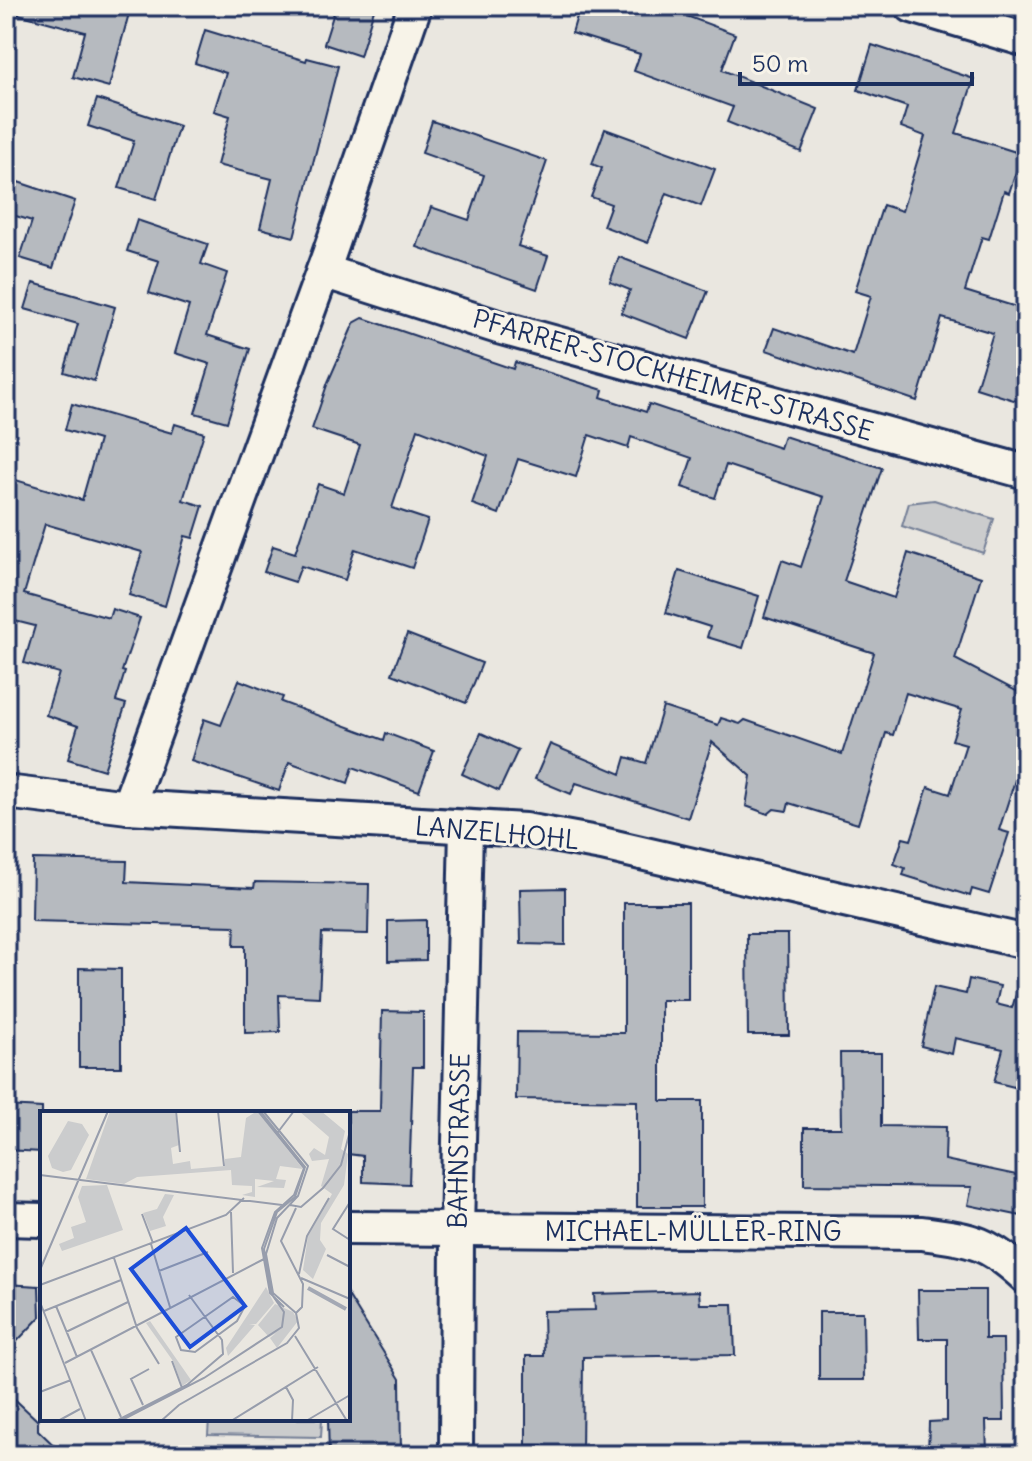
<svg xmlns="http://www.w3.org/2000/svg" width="1032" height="1461" font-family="Delius,sans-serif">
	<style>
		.green { fill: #cbcccd; stroke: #737e96; stroke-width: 2 }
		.building { fill: #b6babf; stroke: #1b2f5e; stroke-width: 2 }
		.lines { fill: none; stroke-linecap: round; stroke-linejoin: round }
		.minor-casing { stroke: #1b2f5e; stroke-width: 38 }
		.minor { stroke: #f7f3e8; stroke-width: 32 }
		.labels { text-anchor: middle; stroke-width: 6; stroke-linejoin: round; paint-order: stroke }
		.street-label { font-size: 26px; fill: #1b2f5e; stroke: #f7f3e8 }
		.inset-river { fill: none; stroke: #a3a8b4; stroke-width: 4 }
		.inset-road { fill: none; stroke: #979dac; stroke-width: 2 }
		.view { fill: #1d4ed8; fill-opacity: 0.15; stroke: #1d4ed8; stroke-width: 4 }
		.inset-edge { fill: none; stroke: #1b2f5e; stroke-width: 4 }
	</style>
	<rect width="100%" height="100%" fill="#eae7e0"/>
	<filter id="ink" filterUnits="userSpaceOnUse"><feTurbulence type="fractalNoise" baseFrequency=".0125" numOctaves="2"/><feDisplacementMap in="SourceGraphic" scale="16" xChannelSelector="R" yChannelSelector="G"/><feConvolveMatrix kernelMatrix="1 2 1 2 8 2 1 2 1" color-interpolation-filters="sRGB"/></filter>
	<g filter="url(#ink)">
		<g class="green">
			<polygon points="934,500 994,519 983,553 902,526 909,503"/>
			<polygon points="209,1419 322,1419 321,1437 208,1435"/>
		</g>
		<g class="building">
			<polygon points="19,6 131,6 109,87 73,77 85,32 18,14"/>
			<polygon points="336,6 375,6 360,56 324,44"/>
			<polygon points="580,6 660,6 735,34 722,70 818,109 801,152 727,122 733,107 634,71 640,54 572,33"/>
			<polygon points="205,30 306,61 307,58 338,66 294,237 260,228 272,179 217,165 230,116 214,111 226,73 195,63"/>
			<polygon points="872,45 974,79 956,133 1022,154 1009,193 1004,191 989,239 982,237 965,291 1026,310 1026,404 976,388 993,333 942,318 917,401 766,350 774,328 853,355 871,296 855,291 883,205 902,211 925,136 901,127 907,107 858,90"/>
			<polygon points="97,99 179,126 156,199 119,188 134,141 88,126"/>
			<polygon points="432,121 547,161 518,246 548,256 537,289 417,247 431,207 469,220 484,175 422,153"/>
			<polygon points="605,129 715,169 701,206 667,193 648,243 603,226 611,204 591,197 602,168 592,164"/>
			<polygon points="6,178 75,201 53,268 20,258 32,221 6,213"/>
			<polygon points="137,220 208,244 201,264 227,273 207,335 250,349 227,422 195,413 210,364 175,353 189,306 149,293 159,261 127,251"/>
			<polygon points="619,257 708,291 689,339 621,313 630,290 610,282"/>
			<polygon points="33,283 115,307 94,381 64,372 78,324 25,309"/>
			<polygon points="363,318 513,369 515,362 603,390 601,397 646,412 649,404 780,448 784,436 882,468 844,581 894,598 908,553 981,577 955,659 1026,696 1026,777 1017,774 999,830 1009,833 989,894 972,889 970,896 903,875 905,868 894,864 903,838 911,840 928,787 950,794 966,744 952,740 962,710 906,693 893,735 886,733 858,824 789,803 787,811 774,809 768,814 746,806 751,776 712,742 688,818 576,783 571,794 535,779 550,744 621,774 626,757 646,763 663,707 718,725 721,718 740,724 745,720 842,754 874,653 764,617 782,560 801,567 824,497 726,465 715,498 682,487 692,458 631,437 628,448 589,435 576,477 518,459 499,514 472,504 488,456 418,429 392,508 428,520 412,568 355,549 345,580 301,566 295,582 264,572 273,546 295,553 318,484 344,493 360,445 312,429 328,382 354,323"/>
			<polygon points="72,404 172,433 175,424 204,433 183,500 203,506 193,538 185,536 165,606 129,595 142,552 45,524 24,594 109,618 112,609 140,618 122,671 125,672 116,701 126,704 104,770 68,759 78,726 46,715 59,673 24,663 35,626 15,621 12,632 6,631 6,527 13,504 6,502 6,477 82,500 99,440 65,430"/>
			<polygon points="679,571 759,596 743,648 707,637 710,627 666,613"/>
			<polygon points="407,634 482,663 466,703 392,674"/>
			<polygon points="239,680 283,697 281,702 384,740 386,733 434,751 419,791 353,767 348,783 289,762 279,791 191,761 204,719 221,725"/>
			<polygon points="481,733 518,750 499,791 462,774"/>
			<polygon points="33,859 127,861 126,882 254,888 255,882 369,884 368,934 322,933 319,997 279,995 280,1032 245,1033 245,946 234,946 235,926 32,921"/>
			<polygon points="565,888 565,945 521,944 520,889"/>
			<polygon points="624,903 688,903 688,1000 661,1000 661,1101 702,1101 702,1207 637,1207 637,1101 516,1099 517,1032 624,1033"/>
			<polygon points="426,920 426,960 388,961 388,921"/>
			<polygon points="747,934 788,934 789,1035 748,1035"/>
			<polygon points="79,968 121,969 121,1067 79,1067"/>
			<polygon points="969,979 1000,986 996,1004 1012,1008 1017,991 1026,992 1026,1090 994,1082 1003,1049 955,1038 952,1054 921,1046 934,987 966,994"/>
			<polygon points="382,1011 423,1012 423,1067 413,1067 409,1184 363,1182 363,1156 348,1154 348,1111 380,1111"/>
			<polygon points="840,1053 881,1053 881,1126 946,1127 945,1160 1026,1177 1026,1217 968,1205 972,1187 804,1185 804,1128 841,1128"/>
			<polygon points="6,1106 42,1108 42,1152 6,1150"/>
			<polygon points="6,1284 39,1286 40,1317 6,1353"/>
			<polygon points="918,1290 985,1290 985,1339 1003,1339 1004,1421 986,1421 987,1455 928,1455 929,1422 947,1421 947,1339 919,1339"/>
			<polygon points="699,1291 700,1304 733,1304 735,1355 583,1357 582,1455 542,1455 542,1445 526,1445 526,1356 544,1356 543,1311 595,1310 594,1294"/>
			<polygon points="348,1295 400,1379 401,1455 329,1455 328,1419 348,1419"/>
			<polygon points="819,1312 863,1312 864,1380 819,1380"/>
			<polygon points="6,1391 38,1421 38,1430 64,1455 6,1455"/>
		</g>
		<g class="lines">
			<g class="minor-casing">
				<g id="minor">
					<polyline points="912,6 1026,40"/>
					<polyline points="323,271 498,327 1026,472"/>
					<polyline points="6,792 128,807 525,830 602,844 1026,942"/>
					<polyline points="128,807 328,257 415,6"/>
					<polyline points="6,1219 42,1220"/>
					<path d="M348 1228 922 1233C973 1240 987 1241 1026 1277"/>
					<polyline points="456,1455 457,1231 466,828"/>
				</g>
			</g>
			<use href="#minor" class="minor"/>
		</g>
	</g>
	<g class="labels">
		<g class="street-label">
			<text transform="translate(673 375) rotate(16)" y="9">PFARRER-STOCKHEIMER-STRASSE</text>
			<text transform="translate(497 833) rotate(5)" y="9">LANZELHOHL</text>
			<text transform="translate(459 1141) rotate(-89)" y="9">BAHNSTRASSE</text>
			<text x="693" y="1241">MICHAEL-MÜLLER-RING</text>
		</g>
	</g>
	<g transform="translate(40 1111)">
		<rect width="310" height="310" fill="#eae7e0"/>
		<path d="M70 0H135L139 34 131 37 133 53 150 50 151 58 185 55V48L201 46 206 7 217 0 263 58 240 55 236 68 246 69 244 77 217 76 234 70 215 68V86L202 84 212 81V75L192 74 191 59 97 66 84 73 46 68ZM259 0H281L305 20 301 38 308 43 304 74 281 112 280 129 286 138 273 168 263 159 268 125 292 83 281 75 289 48 272 50 269 43 274 37 285 44 289 26ZM28 10 42 13 49 24 31 59 23 61 12 57 8 45ZM67 74 83 119 22 140 19 133 34 127 31 116 46 111 38 86 42 75ZM125 83 134 84 123 106 126 115 110 120 103 102 117 98ZM226 176 234 192 216 213H209L215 214 188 245 186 237ZM235 193 253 201 258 210 237 237 230 227 236 222 229 226 218 214ZM110 210 151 269 142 275 133 250 106 212Z" fill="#cbcccd"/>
		<path class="inset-river" d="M268 177 306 198"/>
		<path class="inset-road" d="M136 0 140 41M178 0 184 55M218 0 264 57 254 84 235 101 222 137 230 182 244 196M238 21 254 0M0 64 242 94M310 91 293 118 310 129M250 94 261 96 283 77 301 54 310 20M256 97 241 130 263 173 262 196 256 202M191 101 193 162M102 103 113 132M111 133 130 196M287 144 310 156M74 147 97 217 119 253M0 159 68 0M119 160 168 141M259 163 267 125 289 87M261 167 310 188M0 174 186 104 204 87M193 186 205 195 197 210 155 241 141 239 136 226ZM0 191 46 310M16 195 37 246M4 200 81 169M26 221 88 191M255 225 307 310M51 239 81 306M132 250 142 277M25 252 224 148M246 276 253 289 252 310M0 281 31 269M103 294 91 268 109 258M18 310 40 298M76 310 147 274 183 243 182 229 149 184M80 310 164 267 242 216 244 201 231 182 224 138 237 101 255 86 265 56 220 0M121 310 139 294 247 232 259 217 256 202 233 182 226 143 237 107 258 85 268 55 223 0M191 310 278 256M266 310 310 284"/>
		<path class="view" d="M146 117 205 195 150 236 91 158Z"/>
		<rect width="310" height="310" class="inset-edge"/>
	</g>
	<rect width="1032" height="1461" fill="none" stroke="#f7f3e8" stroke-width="32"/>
	<rect x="16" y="16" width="1000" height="1429" fill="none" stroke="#1b2f5e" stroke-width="3" filter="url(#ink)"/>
	<path d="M740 72v12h232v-12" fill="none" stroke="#1b2f5e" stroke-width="4"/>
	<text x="752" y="72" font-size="24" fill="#1b2f5e" stroke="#f7f3e8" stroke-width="6" paint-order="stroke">50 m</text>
</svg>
